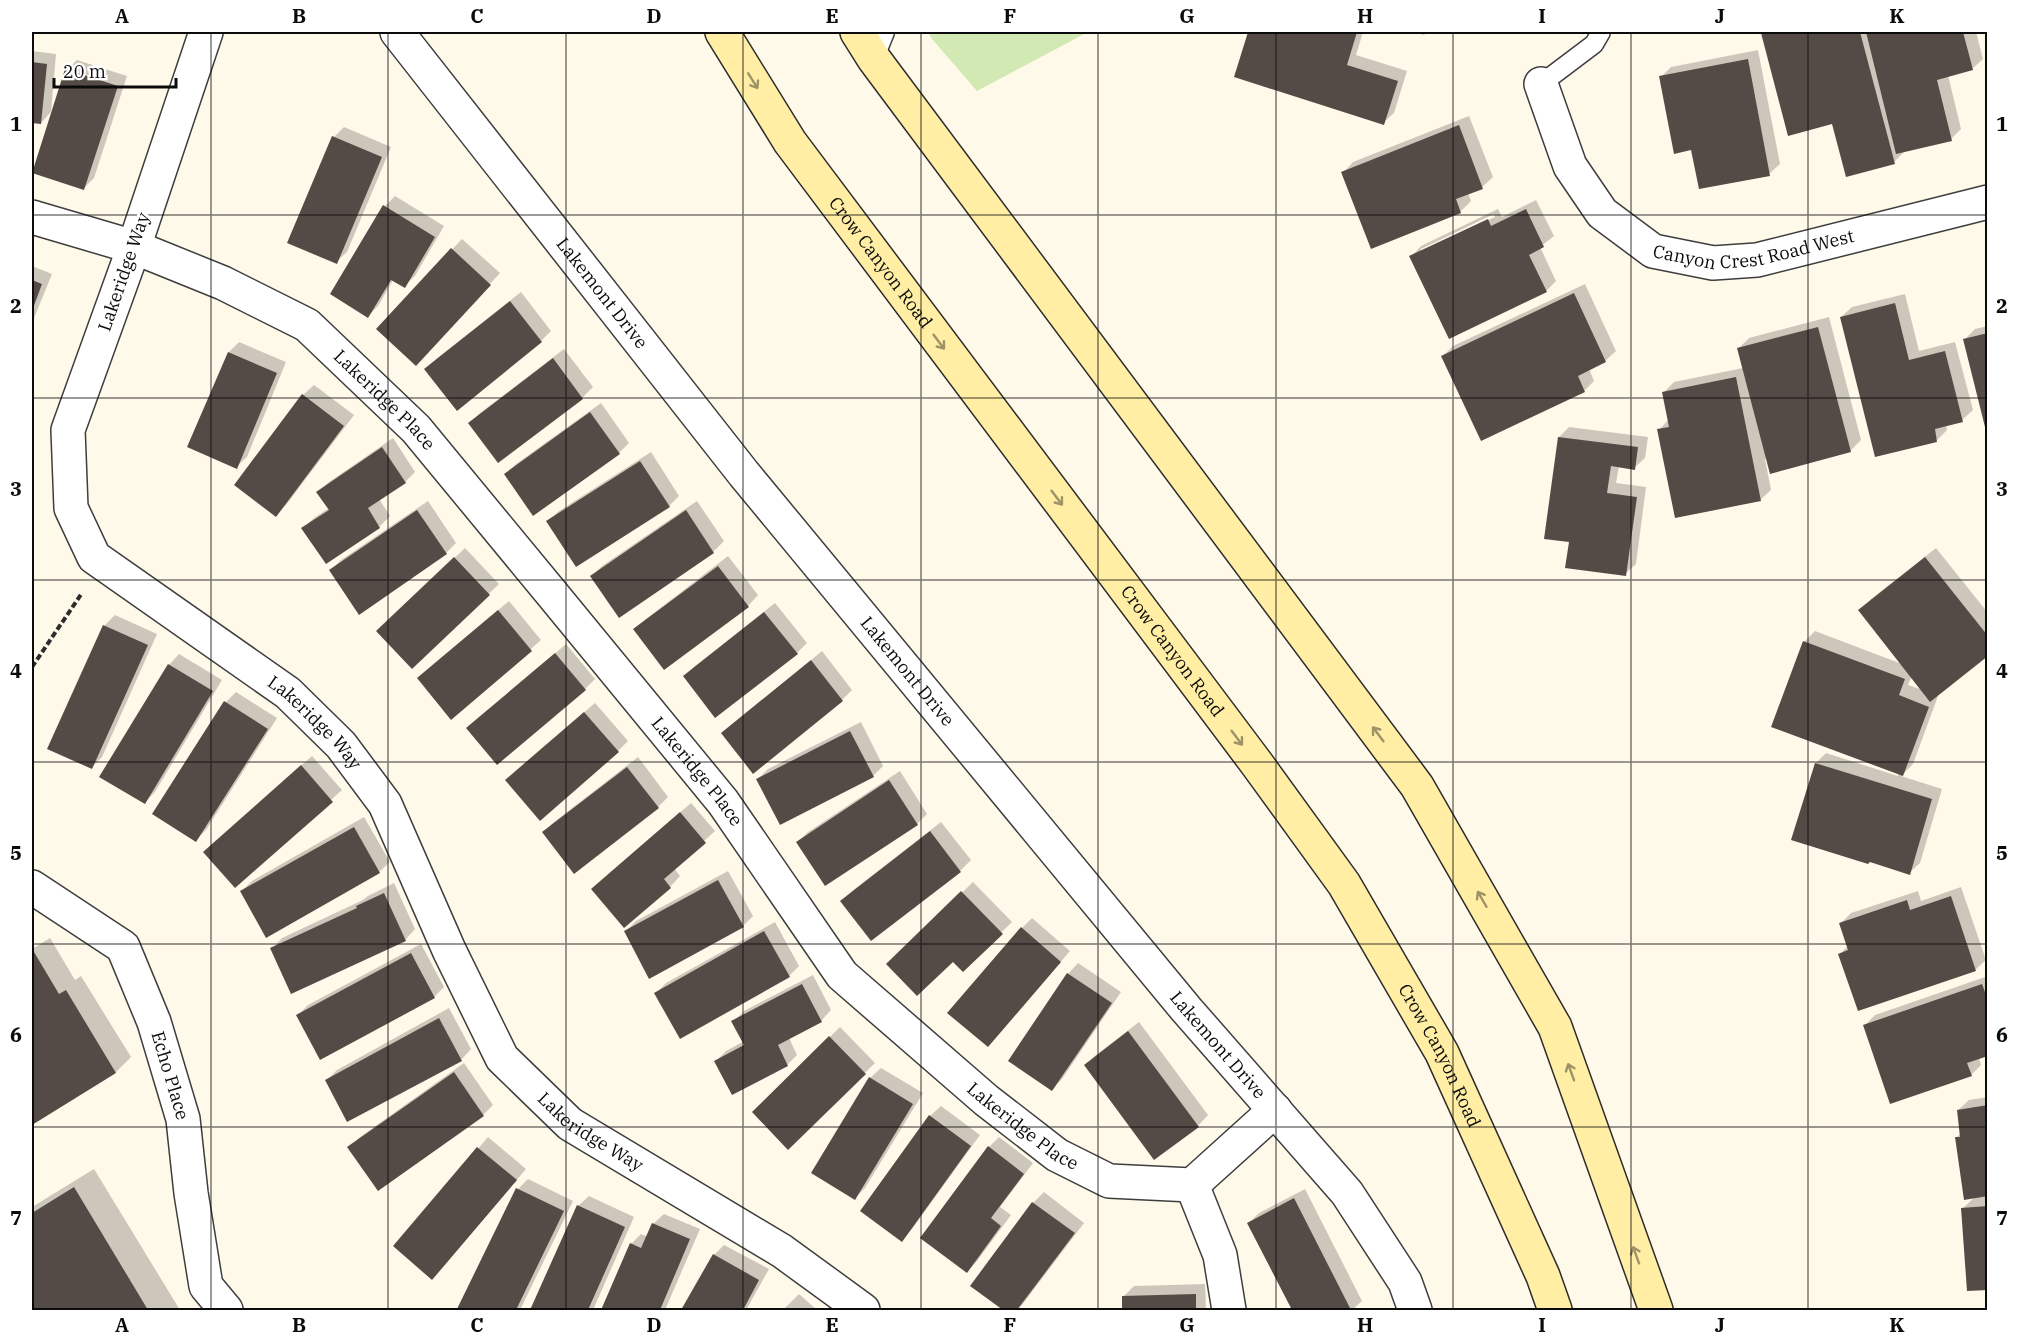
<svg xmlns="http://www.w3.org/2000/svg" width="2019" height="1342" font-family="'IBM Plex Serif',serif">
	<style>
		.green { fill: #d3e9b3 }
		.shadow { fill: #0003; fill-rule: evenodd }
		.building { fill: #544b47 }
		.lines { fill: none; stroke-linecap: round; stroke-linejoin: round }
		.lane-casing { stroke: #3e3e3e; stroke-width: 21 }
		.street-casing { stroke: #3e3e3e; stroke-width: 36 }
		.secondary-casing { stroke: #2d2d2d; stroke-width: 36 }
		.path { stroke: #2d2d2d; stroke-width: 4; stroke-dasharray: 6 3; stroke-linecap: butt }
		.lane { stroke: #fff; stroke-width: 18 }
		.street { stroke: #fff; stroke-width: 33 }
		.secondary { stroke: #ffeea4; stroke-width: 33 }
		.oneway { stroke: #9d9367 }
		.grid { fill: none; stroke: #0b0b0b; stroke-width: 1.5; stroke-opacity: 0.55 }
		.labels { text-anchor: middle; stroke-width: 6; stroke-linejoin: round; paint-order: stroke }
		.street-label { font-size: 18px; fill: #0b0b0b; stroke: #fff }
		.neatline { fill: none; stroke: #0b0b0b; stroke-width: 2 }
		.grid-label { font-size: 20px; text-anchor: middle; font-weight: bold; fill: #0b0b0b }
	</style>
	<rect width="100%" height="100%" fill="#fff9e9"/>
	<polygon class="green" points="928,32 1088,32 977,91 932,39"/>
	<g class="shadow">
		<polygon points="1250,32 1363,32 1356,55 1407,71 1394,113 1383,123 1235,76"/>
		<polygon points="1414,32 1427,32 1424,35"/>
		<polygon points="1764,32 1976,32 1983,59 1972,69 1948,75 1961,129 1951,139 1905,151 1894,162 1833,122 1763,33"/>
		<polygon points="1985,32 1988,32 1988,45"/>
		<polygon points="1758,50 1780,164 1769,174 1693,149 1661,77 1671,67"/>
		<polygon points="32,51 56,54 51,112 41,123 34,122 32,151"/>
		<polygon points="77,60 127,76 94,178 83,189 67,70"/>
		<polygon points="1469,116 1493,177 1482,187 1468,193 1471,201 1460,212 1343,173 1353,162"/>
		<polygon points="344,127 391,147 347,252 336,262 334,137"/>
		<polygon points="395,196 444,226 415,276 404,286 393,280 378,306 368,316 385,206"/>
		<path d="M1536 200 1554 236 1540 247 1556 281 1546 291 1411 257 1421 246 1498 209 1502 217ZM1494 214 1495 217 1421 252V249Z"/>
		<polygon points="462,239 500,273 426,354 378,329"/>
		<polygon points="32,266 52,274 32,323"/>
		<polygon points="1585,284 1616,351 1605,361 1589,369 1594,381 1584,391 1442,357 1453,346"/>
		<polygon points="521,292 551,331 541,341 426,370 436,359"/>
		<polygon points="1905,294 1919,351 1955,342 1973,410 1962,420 1946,425 1947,430 1937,440 1841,317 1852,307"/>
		<polygon points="1829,317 1861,440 1850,451 1765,459 1771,490 1760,500 1659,430 1669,419 1664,392 1674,382 1743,368 1738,349 1749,338"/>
		<polygon points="1988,326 1988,432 1965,339 1975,329"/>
		<polygon points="239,342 286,362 247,457 236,467 229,352"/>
		<polygon points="564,349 593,387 582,398 499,461 470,423 480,413"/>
		<polygon points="314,385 354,415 286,505 276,515 303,395"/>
		<polygon points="601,403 629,443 619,453 506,474 516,464"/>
		<polygon points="1569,427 1648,437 1645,458 1634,468 1619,466 1616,483 1646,487 1636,564 1625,574 1571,541 1559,437"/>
		<polygon points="393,438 415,472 405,482 379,499 390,516 380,526 326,562 303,528 314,518 329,508 318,492 329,482"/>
		<polygon points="651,452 679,496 669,506 548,521 559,511"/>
		<polygon points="428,501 456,543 446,553 331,570 341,560"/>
		<polygon points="697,501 724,541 713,552 619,616 592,576 602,566"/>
		<polygon points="465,548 499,584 412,667 388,621"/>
		<path d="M1936 548 1988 613V654L1936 696H1938L1913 764 1901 776 1942 789 1920 863 1909 873 1816 763 1826 753 1898 776 1899 773 1804 642 1815 631 1902 664 1870 600ZM1912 676 1923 690 1908 685Z"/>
		<polygon points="728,556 758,595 748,606 635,629 646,619"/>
		<polygon points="509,601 541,640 451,718 429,668"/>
		<polygon points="775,603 807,643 797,653 685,676 695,666"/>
		<polygon points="115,615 157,634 102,757 92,767 49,748 105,625"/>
		<polygon points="566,644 595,679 585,689 468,728"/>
		<polygon points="822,651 852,690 842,700 723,733"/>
		<polygon points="179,654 222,680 155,792 145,802 169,665"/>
		<polygon points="236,692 277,718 206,830 196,840 226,702"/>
		<polygon points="595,703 628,741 618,751 518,770"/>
		<polygon points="861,722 883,766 873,776 758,779 768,769"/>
		<polygon points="312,756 342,790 235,886 215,842"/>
		<polygon points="638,757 668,797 658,807 544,832 554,822"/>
		<polygon points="900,771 927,814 917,824 798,842 808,832"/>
		<polygon points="691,803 715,831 674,868 680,876 670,887 603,879"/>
		<polygon points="364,817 390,862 379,872 242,891 252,881"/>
		<polygon points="941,822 971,860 960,871 871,939 842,901 852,891"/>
		<polygon points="728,871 753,916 743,926 625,932 636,921"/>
		<polygon points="973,882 1012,922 963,970 953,959 888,965"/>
		<polygon points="394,883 415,929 405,940 272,949 282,938 363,900 368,896"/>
		<polygon points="1961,887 1986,960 1975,970 1840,954 1848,946 1840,924 1851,913 1918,891 1921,901"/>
		<polygon points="1032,918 1070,951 998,1035 1022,928"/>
		<polygon points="775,922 799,966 789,976 656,993 666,983"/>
		<polygon points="50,938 75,980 81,976 131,1057 116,1072 32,1124 32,949"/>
		<polygon points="421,944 444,987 434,997 298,1015 308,1005"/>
		<polygon points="1078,963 1121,992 1062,1079 1052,1089 1010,1060 1068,974"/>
		<polygon points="813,975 831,1010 821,1021 789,1038 797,1055 787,1065 716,1061 726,1051 744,1041 733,1022 744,1011"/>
		<polygon points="1988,976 1988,1055 1979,1058 1981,1065 1971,1075 1865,1025 1875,1015"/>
		<polygon points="449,1008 471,1049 461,1060 327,1080 337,1070"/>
		<polygon points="1139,1022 1208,1115 1198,1126 1155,1158 1086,1065 1096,1055"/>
		<polygon points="840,1027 875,1063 788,1148 754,1112"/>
		<polygon points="464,1063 493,1105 483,1115 349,1147 360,1137"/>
		<polygon points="881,1068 923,1093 865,1188 855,1198 870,1078"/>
		<polygon points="1988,1097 1988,1288 1963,1208 1975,1197 1956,1138 1961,1133 1958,1110 1969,1100"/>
		<polygon points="941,1106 980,1135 912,1229 902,1240 930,1116"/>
		<polygon points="488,1137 526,1169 443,1267 395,1246"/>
		<polygon points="999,1137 1033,1163 1000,1207 1011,1215 977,1261 967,1271 989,1147"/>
		<polygon points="94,1169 180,1310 32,1310 32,1207"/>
		<polygon points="528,1179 573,1201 520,1310 463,1310 459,1309 518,1189"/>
		<polygon points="1305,1189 1362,1301 1352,1310 1294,1310 1249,1223 1259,1213"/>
		<polygon points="1044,1192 1084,1223 1022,1305 1017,1310 1006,1310 972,1286 1033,1203"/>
		<polygon points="589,1196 634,1217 593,1310 532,1310 578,1206"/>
		<polygon points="664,1214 700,1229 665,1310 603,1310 631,1244 641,1234 648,1237 653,1224"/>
		<polygon points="724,1245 769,1269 746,1310 683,1310 714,1255"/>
		<polygon points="1205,1284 1206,1310 1124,1310 1124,1296 1134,1286"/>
		<polygon points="799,1294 817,1310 783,1310"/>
	</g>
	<g class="building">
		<polygon points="1248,32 1357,32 1347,65 1398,81 1384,125 1234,77"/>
		<polygon points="1766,32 1860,32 1895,164 1846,177 1832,124 1788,136 1761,33"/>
		<polygon points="1866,32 1963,32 1973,70 1937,80 1952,141 1896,154"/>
		<polygon points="1748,59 1770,176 1699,189 1691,150 1674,154 1659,76"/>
		<polygon points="32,62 47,64 41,124 32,123"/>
		<polygon points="65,69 118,86 84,190 32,173"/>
		<polygon points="1459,125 1483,189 1456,199 1461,213 1371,249 1341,172"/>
		<polygon points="332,136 382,157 337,264 287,243"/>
		<polygon points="383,205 435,237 405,288 391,280 368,318 330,294"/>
		<polygon points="1526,209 1544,247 1529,255 1547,292 1449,339 1409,256 1488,219 1491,226"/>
		<polygon points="451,248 491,285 416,366 376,329"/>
		<polygon points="32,280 42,284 32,311"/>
		<polygon points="1574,293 1606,362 1578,376 1585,392 1481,441 1441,356"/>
		<polygon points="510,301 542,342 457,411 424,369"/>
		<polygon points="1895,303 1909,360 1945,351 1963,422 1935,429 1937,442 1875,457 1840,317"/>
		<polygon points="1818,327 1851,452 1770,474 1737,348"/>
		<polygon points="1988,333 1988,435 1987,435 1963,339"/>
		<polygon points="228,352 277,373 237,469 187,447"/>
		<polygon points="553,358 583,399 498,463 468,423"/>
		<polygon points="1736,377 1761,501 1675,518 1657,429 1669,427 1662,392"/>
		<polygon points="302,394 344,426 276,517 234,485"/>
		<polygon points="590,412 620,454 533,516 504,474"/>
		<polygon points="1558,437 1638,447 1635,470 1611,466 1607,493 1637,497 1626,576 1565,568 1569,542 1544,539"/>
		<polygon points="382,447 406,483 368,508 380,528 326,564 301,528 329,510 316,492"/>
		<polygon points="640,461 670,507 576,567 546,521"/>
		<polygon points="417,510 447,554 359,615 329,570"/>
		<polygon points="686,510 714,553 619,618 590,576"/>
		<polygon points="454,557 490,595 412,669 376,631"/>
		<polygon points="1925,557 1988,636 1988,656 1930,702 1858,610"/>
		<polygon points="718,566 749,607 664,670 633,629"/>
		<polygon points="498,610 532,651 451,720 417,678"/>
		<polygon points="764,612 798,654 715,718 683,676"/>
		<polygon points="103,625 148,645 92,769 47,749"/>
		<polygon points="1803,641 1905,679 1899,695 1929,707 1903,776 1771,727"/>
		<polygon points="555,653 586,690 497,765 466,728"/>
		<polygon points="811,660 843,701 753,774 721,733"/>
		<polygon points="168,664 213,691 145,804 99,777"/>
		<polygon points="224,701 268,729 196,842 152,814"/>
		<polygon points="584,712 619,752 540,821 505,780"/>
		<polygon points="850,731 874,777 780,825 756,779"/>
		<polygon points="1815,763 1932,799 1910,875 1870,862 1868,864 1791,840"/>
		<polygon points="301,765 333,802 235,888 203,852"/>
		<polygon points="627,767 659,808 574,874 542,832"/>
		<polygon points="889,780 918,825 825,886 796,842"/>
		<polygon points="680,812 706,843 664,879 671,888 624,928 591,889"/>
		<polygon points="354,827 380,873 266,938 240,891"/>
		<polygon points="930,831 961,872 871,941 840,901"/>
		<polygon points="718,880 744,927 649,979 624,931"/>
		<polygon points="961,891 1003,934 963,972 953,962 917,996 886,964"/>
		<polygon points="384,893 406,941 291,994 270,948 357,908 356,906"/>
		<polygon points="1951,896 1976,971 1858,1011 1838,954 1848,950 1839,923 1907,900 1910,910"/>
		<polygon points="1021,927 1061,962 988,1047 947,1013"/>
		<polygon points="764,931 790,977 680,1039 654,993"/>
		<polygon points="34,952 59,994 66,990 116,1073 32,1125 32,954"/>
		<polygon points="411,953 435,998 320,1060 296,1015"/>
		<polygon points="1067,973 1112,1003 1052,1091 1008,1061"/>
		<polygon points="802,984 822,1022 778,1045 788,1066 732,1095 714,1061 744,1045 731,1021"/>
		<polygon points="1982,984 1988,1000 1988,1056 1967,1063 1972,1076 1890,1104 1863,1025"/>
		<polygon points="439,1018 462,1061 347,1122 325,1080"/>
		<polygon points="1128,1031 1199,1127 1154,1160 1084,1065"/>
		<polygon points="829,1036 866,1074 788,1150 752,1112"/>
		<polygon points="454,1072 484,1116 378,1191 347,1147"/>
		<polygon points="869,1077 913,1104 855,1200 811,1173"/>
		<polygon points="1988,1105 1988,1196 1964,1200 1955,1137 1960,1137 1957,1110"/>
		<polygon points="929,1115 971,1146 902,1242 860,1211"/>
		<polygon points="988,1146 1024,1174 991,1218 1001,1226 967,1273 920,1238"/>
		<polygon points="477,1147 517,1180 432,1280 393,1246"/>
		<polygon points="74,1187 148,1310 32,1310 32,1213"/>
		<polygon points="516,1188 564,1211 516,1310 460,1310 457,1309"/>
		<polygon points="1294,1198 1351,1310 1292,1310 1247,1223"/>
		<polygon points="1032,1202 1075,1233 1017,1310 1003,1310 970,1286"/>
		<polygon points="577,1205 625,1227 588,1310 530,1310"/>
		<polygon points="1988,1206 1988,1290 1967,1291 1961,1208"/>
		<polygon points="652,1223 690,1239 660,1310 601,1310 630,1243 641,1248"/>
		<polygon points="713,1254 759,1280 743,1310 681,1310"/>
		<polygon points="1196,1294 1196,1310 1122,1310 1122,1296"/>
	</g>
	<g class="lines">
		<g class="lane-casing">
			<g id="lane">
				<polyline points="874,59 885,32"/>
				<polyline points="1541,84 1594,44 1601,32"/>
			</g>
		</g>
		<g class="street-casing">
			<g id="street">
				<path id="s1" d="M206 32 134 247 68 430 71 508 94 557 288 693 341 745 385 804 449 950 502 1058 570 1124 782 1251 863 1310"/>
				<path id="s2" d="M397 32 744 474 1186 1009 1347 1193 1405 1282 1415 1310"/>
				<path id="s3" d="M1541 84 1570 166 1602 213 1653 251 1713 263 1757 260 1988 202"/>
				<path id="s4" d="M32 217 134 247 223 283 307 325 416 429 553 595 723 802 842 975 986 1100 1057 1155 1109 1181 1192 1185 1275 1110"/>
				<path id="s5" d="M32 887 123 947 154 1022 183 1119 191 1193 206 1286 226 1310"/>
				<polyline points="1192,1185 1220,1255 1229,1310"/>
			</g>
		</g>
		<g class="secondary-casing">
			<g id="secondary">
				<path id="s6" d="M722 32 790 142 1257 764 1344 884 1442 1053 1543 1276 1555 1310"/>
				<polyline points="857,32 874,59 1417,786 1555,1027 1656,1310"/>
			</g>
		</g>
		<polyline class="path" points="32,667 82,593"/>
		<use href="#lane" class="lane"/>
		<use href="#street" class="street"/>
		<use href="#secondary" class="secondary"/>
	</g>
	<defs><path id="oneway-shaft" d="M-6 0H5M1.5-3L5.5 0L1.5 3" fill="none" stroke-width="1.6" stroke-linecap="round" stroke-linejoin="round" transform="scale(1.5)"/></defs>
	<g class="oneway">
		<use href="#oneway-shaft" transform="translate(753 81) rotate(58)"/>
		<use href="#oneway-shaft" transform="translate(939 342) rotate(53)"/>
		<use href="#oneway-shaft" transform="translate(1057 498) rotate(53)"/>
		<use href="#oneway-shaft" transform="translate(1378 734) rotate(-127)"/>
		<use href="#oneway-shaft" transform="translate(1237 738) rotate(53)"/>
		<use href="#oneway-shaft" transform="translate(1482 899) rotate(-120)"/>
		<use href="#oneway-shaft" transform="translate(1571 1072) rotate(-110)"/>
		<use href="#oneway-shaft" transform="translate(1636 1255) rotate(-110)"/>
	</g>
	<path class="grid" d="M211 32V1310M388 32V1310M566 32V1310M743 32V1310M921 32V1310M1098 32V1310M1276 32V1310M1453 32V1310M1631 32V1310M1808 32V1310M32 215H1988M32 398H1988M32 580H1988M32 762H1988M32 944H1988M32 1127H1988"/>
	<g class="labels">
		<g class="street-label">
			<text dy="6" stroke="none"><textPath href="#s3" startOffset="310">Canyon Crest Road West</textPath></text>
			<text dy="6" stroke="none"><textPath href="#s6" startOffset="280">Crow Canyon Road</textPath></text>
			<text transform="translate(124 272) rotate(-71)" y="6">Lakeridge Way</text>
			<text dy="6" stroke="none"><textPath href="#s2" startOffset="332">Lakemont Drive</textPath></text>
			<text dy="6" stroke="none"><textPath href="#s4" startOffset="404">Lakeridge Place</textPath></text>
			<text dy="6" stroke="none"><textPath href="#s6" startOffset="766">Crow Canyon Road</textPath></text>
			<text dy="6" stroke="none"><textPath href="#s2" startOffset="818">Lakemont Drive</textPath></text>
			<text dy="6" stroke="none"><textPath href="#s1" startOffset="830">Lakeridge Way</textPath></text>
			<text dy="6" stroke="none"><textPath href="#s4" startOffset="890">Lakeridge Place</textPath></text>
			<text dy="6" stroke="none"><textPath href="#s2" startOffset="1304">Lakemont Drive</textPath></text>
			<text dy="6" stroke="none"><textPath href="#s6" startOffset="1252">Crow Canyon Road</textPath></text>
			<text dy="6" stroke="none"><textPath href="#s5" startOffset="246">Echo Place</textPath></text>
			<text dy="6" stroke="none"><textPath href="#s4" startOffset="1376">Lakeridge Place</textPath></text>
			<text dy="6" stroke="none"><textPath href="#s1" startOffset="1334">Lakeridge Way</textPath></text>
		</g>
	</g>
	<rect width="2019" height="1342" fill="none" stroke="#ffffff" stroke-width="66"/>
	<path d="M54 78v9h122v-9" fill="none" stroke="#0b0b0b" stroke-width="3"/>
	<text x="63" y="78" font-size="18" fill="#0b0b0b" stroke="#ffffff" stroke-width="4.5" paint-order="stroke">20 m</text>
	<rect x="33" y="33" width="1953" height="1276" class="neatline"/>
	<g class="grid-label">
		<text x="122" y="23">A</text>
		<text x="299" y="23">B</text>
		<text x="477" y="23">C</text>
		<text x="654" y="23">D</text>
		<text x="832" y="23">E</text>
		<text x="1010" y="23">F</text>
		<text x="1187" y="23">G</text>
		<text x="1365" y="23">H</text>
		<text x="1542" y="23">I</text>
		<text x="1720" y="23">J</text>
		<text x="1897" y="23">K</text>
		<text x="16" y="131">1</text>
		<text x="2002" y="131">1</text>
		<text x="16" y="313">2</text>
		<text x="2002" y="313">2</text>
		<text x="16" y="496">3</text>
		<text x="2002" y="496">3</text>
		<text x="16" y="678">4</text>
		<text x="2002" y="678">4</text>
		<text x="16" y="860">5</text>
		<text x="2002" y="860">5</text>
		<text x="16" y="1042">6</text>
		<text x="2002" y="1042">6</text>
		<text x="16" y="1225">7</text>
		<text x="2002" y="1225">7</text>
		<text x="122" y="1332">A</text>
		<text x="299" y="1332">B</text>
		<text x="477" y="1332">C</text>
		<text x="654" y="1332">D</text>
		<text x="832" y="1332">E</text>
		<text x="1010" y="1332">F</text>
		<text x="1187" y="1332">G</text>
		<text x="1365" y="1332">H</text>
		<text x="1542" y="1332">I</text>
		<text x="1720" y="1332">J</text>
		<text x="1897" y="1332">K</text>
	</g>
</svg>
